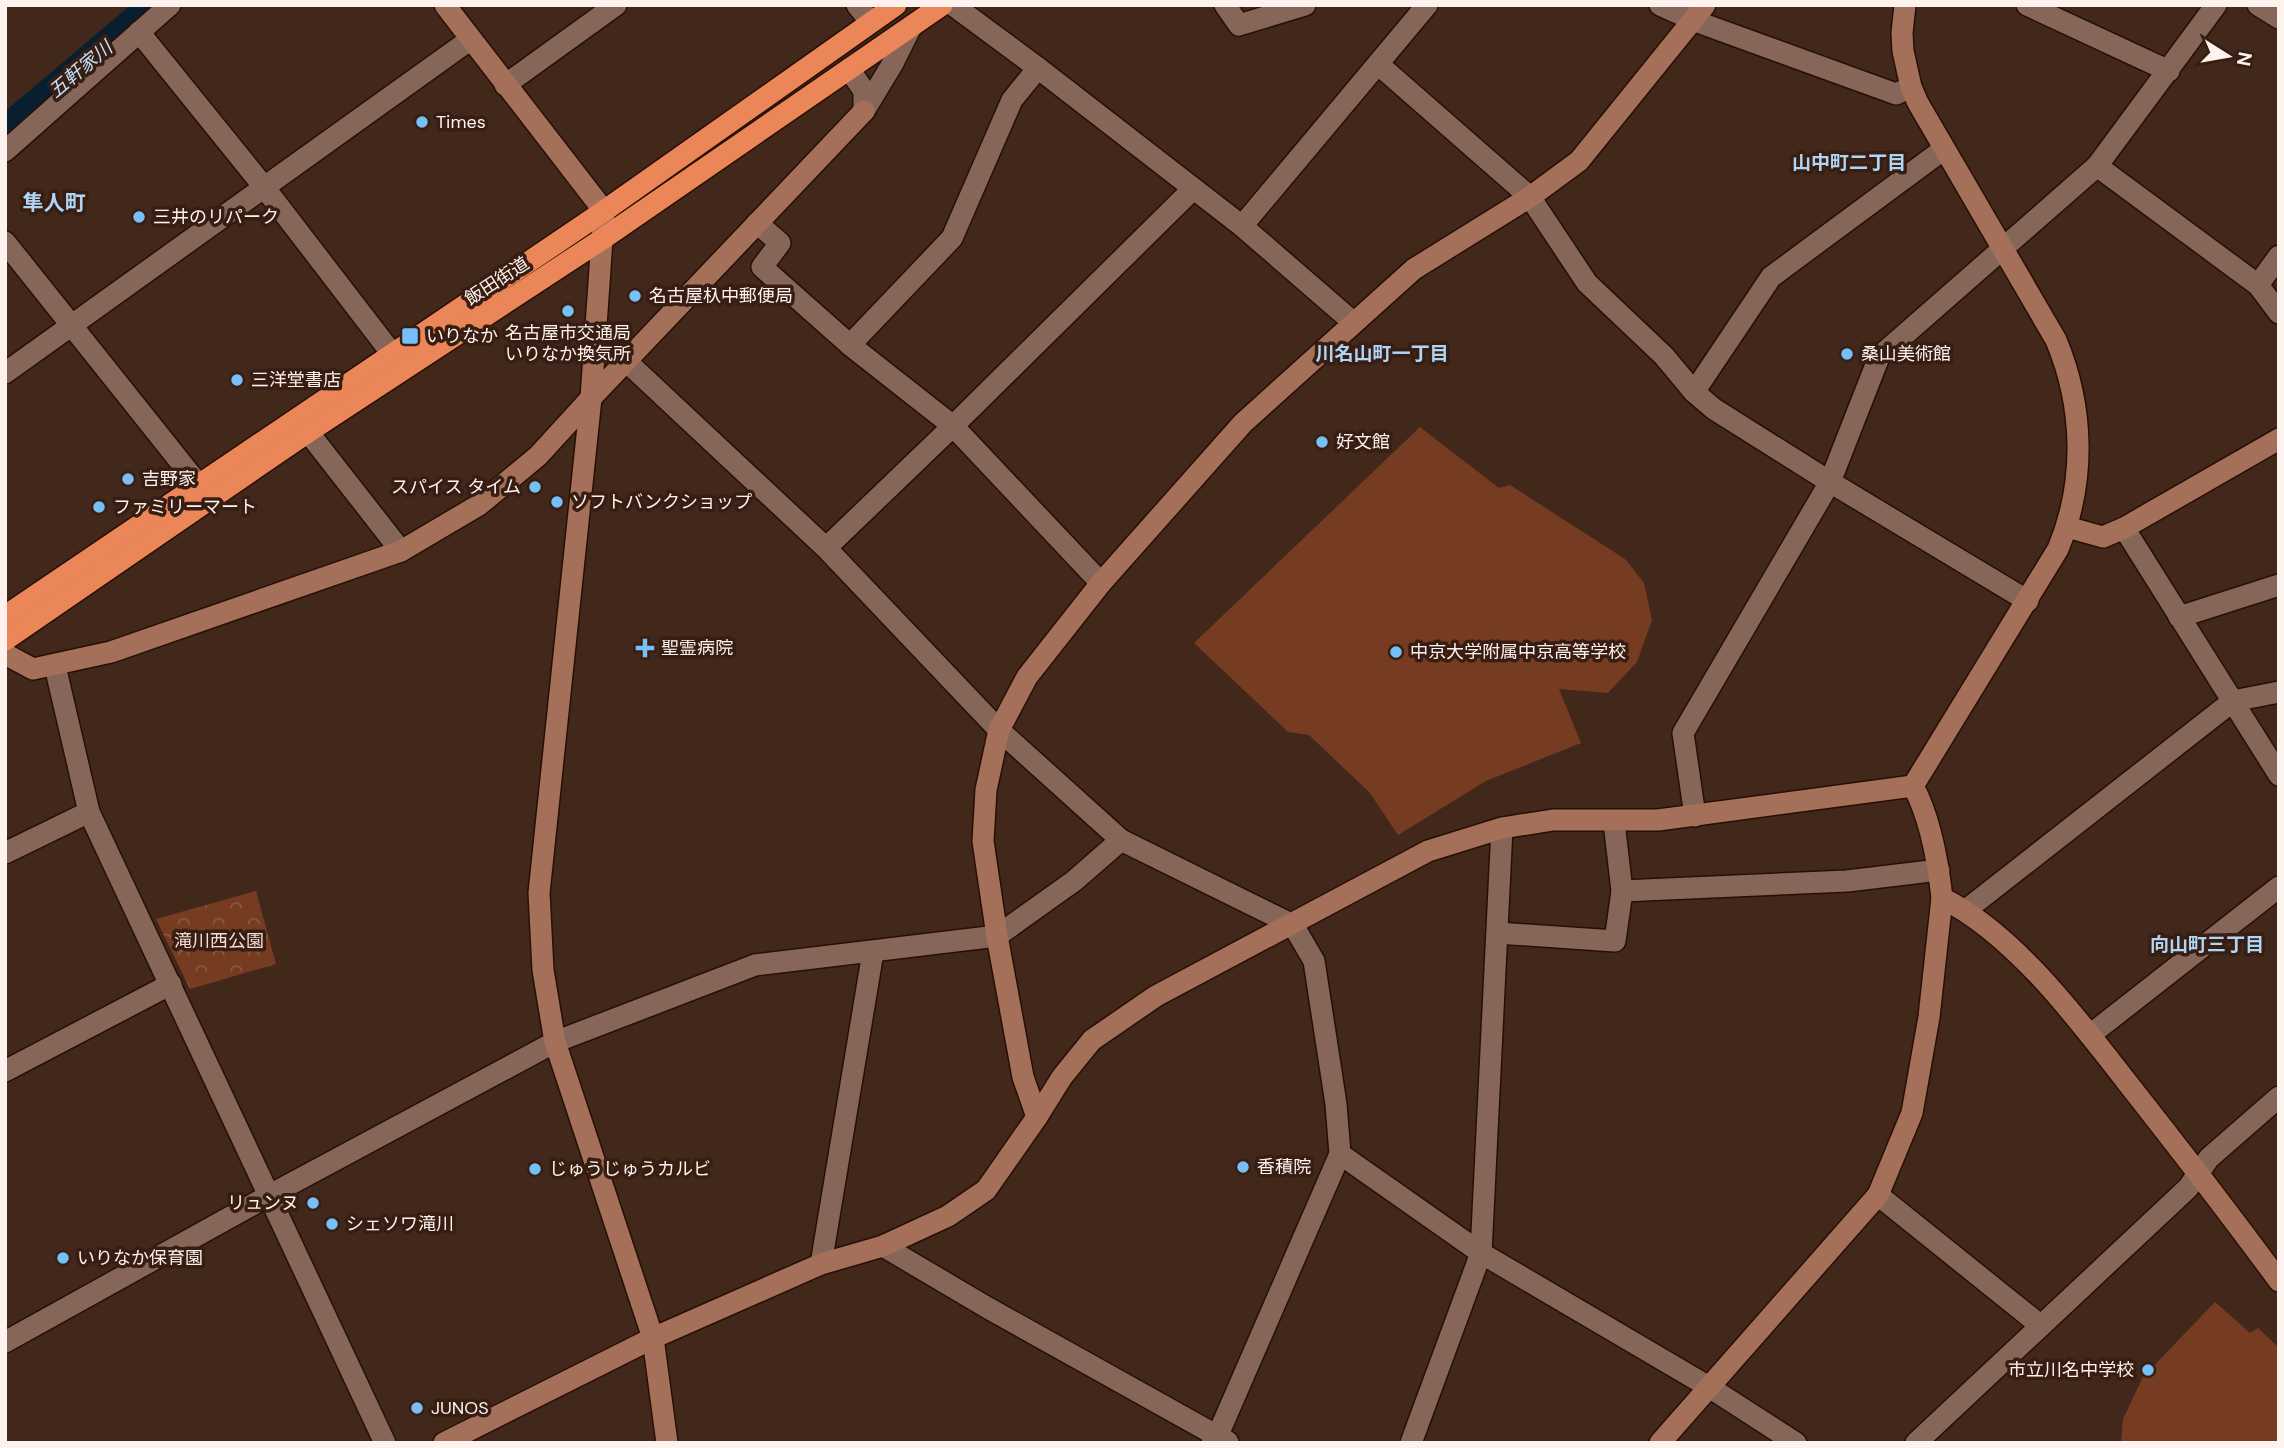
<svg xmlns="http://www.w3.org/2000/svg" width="2284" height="1448" font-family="'DM Sans','Noto Sans JP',sans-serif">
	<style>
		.green { fill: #753c22 }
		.park { fill: url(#park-crowns) }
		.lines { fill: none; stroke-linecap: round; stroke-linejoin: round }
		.river { stroke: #091f2f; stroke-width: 33 }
		.street-casing { stroke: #280f05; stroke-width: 24 }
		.secondary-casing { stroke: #280f05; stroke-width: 24 }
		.highway-casing { stroke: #280f05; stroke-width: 24 }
		.street { stroke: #866659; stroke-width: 21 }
		.secondary { stroke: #a47059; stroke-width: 21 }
		.highway { stroke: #eb8659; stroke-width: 21 }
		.poi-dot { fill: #77bff7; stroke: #371d12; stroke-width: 2.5 }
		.labels { text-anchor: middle; stroke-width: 7; stroke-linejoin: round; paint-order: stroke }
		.poi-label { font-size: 18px; fill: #fdf2ed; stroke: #371d12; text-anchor: start }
		.street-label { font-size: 18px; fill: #fdf2ed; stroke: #371d12 }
		.park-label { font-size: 18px; fill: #f2ddd4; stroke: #371d12 }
		.water-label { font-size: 19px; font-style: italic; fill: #bfe2fe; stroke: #371d12 }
		.neighbourhood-label { font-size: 19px; font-weight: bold; fill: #afd5f5; stroke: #371d12 }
		.quarter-label { font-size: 21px; font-weight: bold; fill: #afd5f5; stroke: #371d12 }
	</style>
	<defs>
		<pattern id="park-crowns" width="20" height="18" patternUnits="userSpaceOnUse" patternTransform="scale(1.75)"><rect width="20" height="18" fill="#753c22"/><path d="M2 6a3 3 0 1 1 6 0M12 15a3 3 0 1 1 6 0" fill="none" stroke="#8a5942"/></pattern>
	</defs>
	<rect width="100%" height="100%" fill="#42271b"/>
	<g class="green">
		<polygon points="1420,427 1499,488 1510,485 1625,559 1644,583 1652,620 1637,662 1608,693 1559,689 1581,743 1486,781 1398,835 1370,793 1309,735 1288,732 1194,643"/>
		<polygon points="2215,1302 2250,1333 2258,1328 2279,1348 2279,1443 2121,1443 2123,1419 2143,1377"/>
	</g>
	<polygon class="park" points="256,891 276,964 190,989 156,919"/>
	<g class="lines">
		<polyline class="river" points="5,133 142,17"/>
		<g class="street-casing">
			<g id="street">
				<polyline points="857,5 871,22"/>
				<polyline points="953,5 1038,68 1242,226 1354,323"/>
				<polyline points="1225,5 1239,25 1305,5"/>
				<polyline points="1660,5 1695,21 1896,94 1911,87"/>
				<polyline points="2027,5 2169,71"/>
				<polyline points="2258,5 2279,18"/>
				<polyline points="139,32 264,187 393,355"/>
				<polyline points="1378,64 1530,197 1587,283 1664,356 1694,392 1714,409 1830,482 2028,601"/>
				<polyline points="849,69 864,91 864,111"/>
				<polyline points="505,85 616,5"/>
				<polyline points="864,111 893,63 911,27"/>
				<polyline points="5,151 170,5"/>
				<polyline points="2097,166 2258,285 2279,313"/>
				<polyline points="757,223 780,243 762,267 850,345 953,426 1101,583"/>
				<polyline points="1242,226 1427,5"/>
				<polyline points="5,242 198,484"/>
				<polyline points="2258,285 2279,256"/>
				<polyline points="850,345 952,238 1012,100 1038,68"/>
				<polyline points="626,361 826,548 999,730 1121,840 1293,925 1314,961 1336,1104 1340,1154 1217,1437 1212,1443"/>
				<polyline points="5,373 471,39"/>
				<polyline points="1694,392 1771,277 1944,149"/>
				<polyline points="308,432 401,551"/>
				<polyline points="2124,528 2279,775"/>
				<polyline points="826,548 953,426 1192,190"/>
				<polyline points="2179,617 2279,585"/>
				<polyline points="55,666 89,812 385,1443"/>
				<polyline points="1695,816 1683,733 1830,482 1879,357 2097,166 2216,5"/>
				<polyline points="5,853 89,812"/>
				<polyline points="1622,891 1847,881 1939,870"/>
				<polyline points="1966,910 2233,701 2279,692"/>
				<polyline points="1497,933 1615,941 1622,891 1614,822"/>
				<polyline points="2090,1035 2279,887"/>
				<polyline points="5,1071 171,984"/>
				<polyline points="1340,1154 1481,1253 1709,1387 1796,1443"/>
				<polyline points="1878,1195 2040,1325"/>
				<polyline points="883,1246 988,1308 1228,1442"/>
				<polyline points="821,1264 873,952"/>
				<polyline points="5,1342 270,1195 555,1042 755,965 997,936 1074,881 1121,840"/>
				<polyline points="1411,1443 1481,1253 1502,828"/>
				<polyline points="1916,1443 2188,1188 2209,1158 2279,1097"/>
			</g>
		</g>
		<g class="secondary-casing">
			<g id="secondary">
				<polyline points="445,5 604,211 591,398 539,893 543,970 555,1042 653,1338 667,1443"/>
				<path d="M1905 5 1902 33 1903 51 1911 87 1918 103 2056 340C2084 407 2086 482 2058 549L1913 786C1931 819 1938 862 1942 898 2014 934 2077 1018 2126 1081 2178 1147 2229 1213 2279 1281"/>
				<polyline points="2067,527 2103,537 2124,528 2279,439"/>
				<polyline points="5,654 33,669 111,652 401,551 479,505 538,456 591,398 864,111"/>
				<polyline points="1037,1117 1023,1077 997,936 983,841 986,790 999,730 1027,677 1101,583 1243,423 1414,269 1530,197 1579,161 1705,5"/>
				<polyline points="444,1443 653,1338 821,1264 883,1246 948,1216 986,1190 1037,1117 1062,1077 1092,1040 1156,996 1428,851 1502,828 1553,820 1658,820 1913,786"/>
				<polyline points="1660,1443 1878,1195 1912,1113 1929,1017 1942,898"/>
			</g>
		</g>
		<g class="highway-casing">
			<g id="highway">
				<polyline points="5,616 604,211 896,5"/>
				<polyline points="5,640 308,432 601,240 942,5"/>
			</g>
		</g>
		<use href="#street" class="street"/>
		<use href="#secondary" class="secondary"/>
		<use href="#highway" class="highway"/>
	</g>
	<g class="poi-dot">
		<circle cx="422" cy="122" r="7"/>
		<circle cx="139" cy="217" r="7"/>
		<circle cx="635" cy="296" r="7"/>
		<circle cx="568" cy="311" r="7"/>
		<rect x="401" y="327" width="18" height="18" rx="3.5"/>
		<circle cx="1847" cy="354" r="7"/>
		<circle cx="237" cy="380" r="7"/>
		<circle cx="1322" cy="442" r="7"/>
		<circle cx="128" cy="479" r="7"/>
		<circle cx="535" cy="487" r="7"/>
		<circle cx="557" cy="502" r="7"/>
		<circle cx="99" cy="507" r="7"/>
		<path d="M641.5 637.5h7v7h7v7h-7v7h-7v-7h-7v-7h7z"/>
		<circle cx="1396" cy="652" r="7"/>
		<circle cx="1243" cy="1167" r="7"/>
		<circle cx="535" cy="1169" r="7"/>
		<circle cx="313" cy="1203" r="7"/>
		<circle cx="332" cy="1224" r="7"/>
		<circle cx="63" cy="1258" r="7"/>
		<circle cx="2148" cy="1370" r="7"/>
		<circle cx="417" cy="1408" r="7"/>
	</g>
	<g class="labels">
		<g class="poi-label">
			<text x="436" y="128">Times</text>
			<text x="153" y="223">三井のリパーク</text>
			<text x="649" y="302">名古屋杁中郵便局</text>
			<text x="568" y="339" text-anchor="middle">名古屋市交通局<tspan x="568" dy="21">いりなか換気所</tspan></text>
			<text x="426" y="342">いりなか</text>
			<text x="1861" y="360">桑山美術館</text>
			<text x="251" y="386">三洋堂書店</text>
			<text x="1336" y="448">好文館</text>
			<text x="142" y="485">吉野家</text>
			<text x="521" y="493" text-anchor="end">スパイス タイム</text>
			<text x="571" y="508">ソフトバンクショップ</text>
			<text x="113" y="513">ファミリーマート</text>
			<text x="661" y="654">聖霊病院</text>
			<text x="1410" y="658">中京大学附属中京高等学校</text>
			<text x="1257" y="1173">香積院</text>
			<text x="549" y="1175">じゅうじゅうカルビ</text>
			<text x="299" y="1209" text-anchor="end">リュンヌ</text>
			<text x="346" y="1230">シェソワ滝川</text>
			<text x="77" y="1264">いりなか保育園</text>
			<text x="2134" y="1376" text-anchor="end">市立川名中学校</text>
			<text x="431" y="1414">JUNOS</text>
		</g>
		<g class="street-label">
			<text transform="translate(497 281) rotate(-33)" y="6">飯田街道</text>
		</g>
		<g class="park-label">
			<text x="219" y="947">滝川西公園</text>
		</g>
		<g class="water-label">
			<text transform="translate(80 69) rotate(-40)" y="7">五軒家川</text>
		</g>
		<g class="neighbourhood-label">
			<text x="1849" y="169">山中町二丁目</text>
			<text x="1382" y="360">川名山町一丁目</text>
			<text x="2207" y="951">向山町三丁目</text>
		</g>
		<g class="quarter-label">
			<text x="54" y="210">隼人町</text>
		</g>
	</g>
	<rect width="2284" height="1448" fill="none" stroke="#fdf2ed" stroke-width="14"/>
	<g transform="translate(2228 56) rotate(101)" stroke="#371d12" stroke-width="5" paint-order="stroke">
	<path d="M0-5L12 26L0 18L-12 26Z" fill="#fdf2ed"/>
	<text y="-10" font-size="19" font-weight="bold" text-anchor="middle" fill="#fdf2ed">N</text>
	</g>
</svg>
